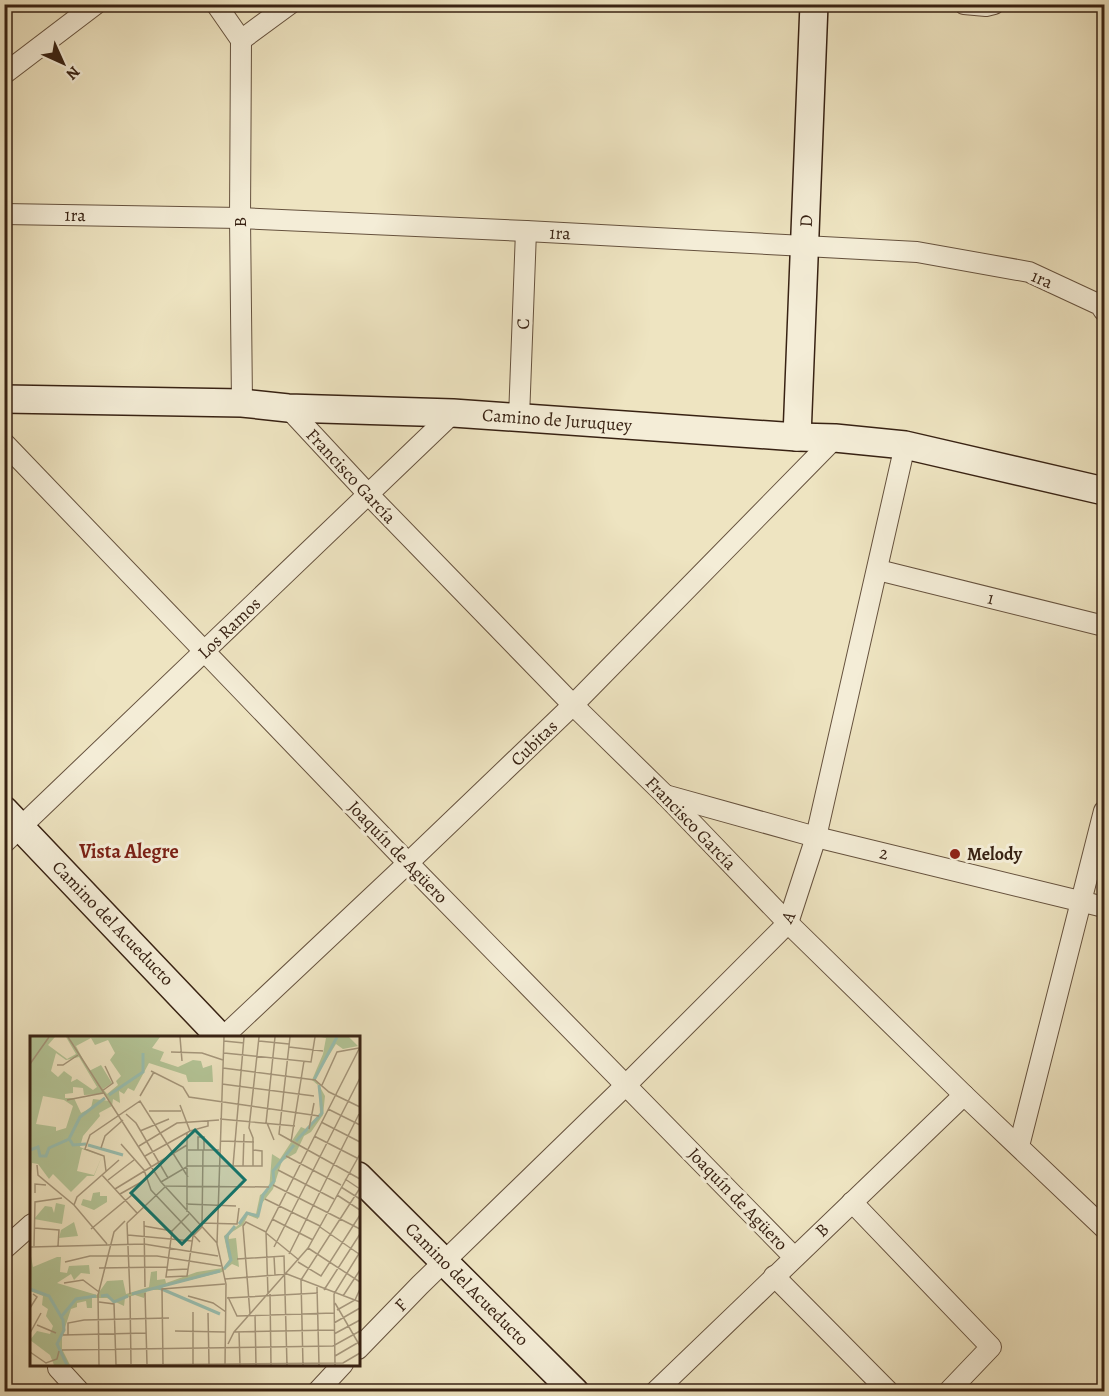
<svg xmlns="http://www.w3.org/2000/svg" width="1109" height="1396" font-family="Alegreya,serif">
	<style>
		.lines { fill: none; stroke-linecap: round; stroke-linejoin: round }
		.street-casing { stroke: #66523e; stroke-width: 22 }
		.secondary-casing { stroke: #382213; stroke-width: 30 }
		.street { stroke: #f4edd7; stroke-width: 20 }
		.secondary { stroke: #f4edd7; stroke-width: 27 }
		.poi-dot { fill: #8f2418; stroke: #f4edd7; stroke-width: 2 }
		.labels { text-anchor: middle; stroke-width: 6; stroke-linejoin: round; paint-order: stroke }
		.street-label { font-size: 18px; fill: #382213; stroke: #f4edd7 }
		.poi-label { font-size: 18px; font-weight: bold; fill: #382213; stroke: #f4edd7; text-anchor: start }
		.neighbourhood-label { font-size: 20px; font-weight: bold; fill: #7a1f14; stroke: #f4edd7 }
		.inset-river { fill: none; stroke: #99bfb1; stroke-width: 3 }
		.inset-road { fill: none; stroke: #a5967b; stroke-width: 1.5 }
		.view { fill: #0f766e; fill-opacity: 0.15; stroke: #0f766e; stroke-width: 3 }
		.inset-edge { fill: none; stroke: #382213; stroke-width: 3 }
	</style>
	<rect width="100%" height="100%" fill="#eee4c1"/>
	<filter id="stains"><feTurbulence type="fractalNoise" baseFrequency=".00333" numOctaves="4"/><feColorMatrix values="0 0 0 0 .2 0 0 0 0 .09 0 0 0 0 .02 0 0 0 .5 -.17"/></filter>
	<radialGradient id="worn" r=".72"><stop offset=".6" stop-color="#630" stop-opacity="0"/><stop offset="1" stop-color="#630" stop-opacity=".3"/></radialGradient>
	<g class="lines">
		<g class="street-casing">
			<g id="street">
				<polyline points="216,4 241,40"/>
				<polyline points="964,4 986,6 994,4"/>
				<polyline points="241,40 240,218 242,403"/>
				<polyline points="241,40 290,4"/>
				<polyline points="4,74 96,4"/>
				<polyline points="4,214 240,218 526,231 917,252 1029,272 1100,305 1104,311"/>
				<polyline points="288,408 368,494 573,705 665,795 788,923 964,1095 1104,1228"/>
				<polyline points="519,418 526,231"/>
				<polyline points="4,443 408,863 794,1257"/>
				<polyline points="878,570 1104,626"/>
				<polyline points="665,795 816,837 1104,907"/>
				<polyline points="4,843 453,413"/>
				<polyline points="222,1038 408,863 573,705 835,438"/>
				<polyline points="1019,1146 1104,811"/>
				<polyline points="852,1202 991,1347 948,1392"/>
				<polyline points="4,1249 32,1224"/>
				<polyline points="774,1276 889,1392"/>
				<polyline points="358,1349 420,1285 626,1085 788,923 816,837 905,445"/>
				<polyline points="58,1368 80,1392"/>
				<polyline points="317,1392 343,1364"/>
				<polyline points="655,1392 964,1095"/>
			</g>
		</g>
		<g class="secondary-casing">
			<g id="secondary">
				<polyline points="4,399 242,403 288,408 453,413 797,437 835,438 905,445 1104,491"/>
				<polyline points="797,437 814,4"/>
				<polyline points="4,810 221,1038"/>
				<polyline points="358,1176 575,1392"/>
			</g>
		</g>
		<use href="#street" class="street"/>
		<use href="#secondary" class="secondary"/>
	</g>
	<circle class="poi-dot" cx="955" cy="854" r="6"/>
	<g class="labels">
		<g class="street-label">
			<text transform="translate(75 215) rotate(1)" y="6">1ra</text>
			<text transform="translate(806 221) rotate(-88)" y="6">D</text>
			<text transform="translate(240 222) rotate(-90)" y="6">B</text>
			<text transform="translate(560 233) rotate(3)" y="6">1ra</text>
			<text transform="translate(1042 279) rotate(23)" y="6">1ra</text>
			<text transform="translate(523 324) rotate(-88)" y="6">C</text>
			<text transform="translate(557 420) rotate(4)" y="6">Camino de Juruquey</text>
			<text transform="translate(351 476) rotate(47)" y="6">Francisco García</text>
			<text transform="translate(991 598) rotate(14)" y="6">1</text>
			<text transform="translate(229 628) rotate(-44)" y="6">Los Ramos</text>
			<text transform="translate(534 743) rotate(-44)" y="6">Cubitas</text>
			<text transform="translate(691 823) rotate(46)" y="6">Francisco García</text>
			<text transform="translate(398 852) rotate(46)" y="6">Joaquín de Agüero</text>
			<text transform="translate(884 853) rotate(14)" y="6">2</text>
			<text transform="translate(788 917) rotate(-63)" y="6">A</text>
			<text transform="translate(113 923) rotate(46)" y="6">Camino del Acueducto</text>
			<text transform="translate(738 1199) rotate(46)" y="6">Joaquín de Agüero</text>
			<text transform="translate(822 1230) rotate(-44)" y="6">B</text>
			<text transform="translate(467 1284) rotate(45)" y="6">Camino del Acueducto</text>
			<text transform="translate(401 1305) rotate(-46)" y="6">F</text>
		</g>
		<g class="poi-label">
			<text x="967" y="860">Melody</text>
		</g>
		<g class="neighbourhood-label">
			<text x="129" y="858">Vista Alegre</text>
		</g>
	</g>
	<g transform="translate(30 1036)">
		<rect width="330" height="330" fill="#eee4c1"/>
		<path d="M0 1H25L18 9 37 23 46 18 36 1H130L122 12 134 16 130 25 148 31 163 24 171 25 173 32 182 29 183 46H158L156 39 119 27 104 55 98 52 94 58 89 55 90 67 83 63 82 70 69 77 70 80 53 100 50 111 72 120 64 140H57L41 156 23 138 19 143 8 128 2 127 0 148ZM61 2 65 9 78 4 85 17 80 24 91 40 86 45 88 49 77 58 73 53 82 47 71 29 59 35 46 10ZM26 17 36 24 49 21 67 51 63 54 47 43 41 46 42 41 34 35 28 41 21 35ZM43 51 53 52 54 59 74 58 80 65 63 63 61 72 51 77 44 62H35V58L43 57ZM13 60 34 64 43 70 36 92 26 95V91L6 88ZM52 113 72 120 64 139 47 135ZM291 1H319L328 10 313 13 306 8 285 42 295 60 293 79 281 96 274 100 266 117 252 125 243 153 229 171 228 183 218 179 213 189 199 198V203L206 202 209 231 202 228 192 236 131 251 130 254H117L114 262 105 259 95 262 94 270 77 262H62V272H57L56 265 47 267V271L41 273 32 301V313L40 329H24L20 319 0 304 7 295 20 298 23 290 16 280 18 273 12 269 13 260 0 255V215L3 231 27 221H31L30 236 37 237 39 230 59 229 60 238 51 237 44 244 41 238 27 247 67 259 77 245 93 244 96 258 119 251 121 236 127 235V244L135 243 136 247 167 236 193 232 199 224 194 200 211 187 216 176 226 178 230 159 239 154 242 118 250 123 271 91 278 94 290 79 289 50 282 44 293 18 296 2ZM70 156V160H77V166L64 174 51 169 53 163 61 165 63 157ZM26 167 35 169 32 188 4 183 15 170 22 171 24 177ZM44 186 48 200 29 202 31 194Z" fill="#b4c597" fill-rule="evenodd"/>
		<path class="inset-river" d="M284 44 307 1M79 59 113 36V17M40 104 43 109 56 108M266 105 292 77 289 49M58 109 93 119M0 114 8 111 10 120H16L19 112 39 103 50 81 75 62M209 188 217 177 228 180 233 159 244 145 243 135 264 109M194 233 201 224 196 201 205 190M127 251 190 278M0 253 19 260 33 284 34 294 27 308 37 329M102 258 190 235M71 260 77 259 84 266 98 260M31 281 46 263 66 260"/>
		<path class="inset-road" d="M38 1 131 146 187 207M150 1 152 25M194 1 187 208 196 248 195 329M260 1 249 98 330 143M194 5 214 7M229 5 259 8M259 11 293 15M141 16 172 17 193 24M194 17 281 26 285 1M0 28 19 1M27 29H33L48 19M193 32 285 44 299 56 330 71M121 35 153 51 159 61 289 80M192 48 284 60M292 49 307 16 329 12M72 55 83 47 75 30M110 60 124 36M37 64 73 57M150 69 160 95M298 73 330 89M119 75H151M96 78 106 87 138 142M190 83 265 90M291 86 330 106M236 87 245 1M237 87 244 104M279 93 284 67M110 95 139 83M284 100 327 122M190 105 224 106M261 106 274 25M91 108 114 134 121 154 170 206M109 110 147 87 189 84M71 112 75 100 93 84M158 114H189M168 114V101H174V114M115 120 160 95 178 90V84M256 120 311 149M7 129 8 139 44 169 77 208M203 130 214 1M213 130 214 98M223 130V102L219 92 229 1M248 134 304 163M76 135 74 120 55 113 60 99 110 65 158 141M72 139 107 177M315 143 330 153M78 144 104 124M131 146 158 130H232V115L223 114M243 149 330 193M134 150 239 151M311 151 330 163M85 153 157 109M5 157V148L16 149M90 158 115 144M307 159 330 174M235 163 290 190M156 168 206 170M44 169 47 161 89 124M157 176V97M242 183 283 204M114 185 115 251M97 187 100 258M97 187 135 151M172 187 207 188 209 172M114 190 142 195M290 191 329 218M4 192 29 194 28 210M61 193 102 159 121 178M142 195 136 241 157 240 163 200 172 191 173 114M142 195 159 178M236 197 269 224M98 199 162 205M4 210 5 166 32 162M1 211 114 208 188 220M244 211 330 42M278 212 330 246M259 218 329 78M244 220 245 239M207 223 254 220 257 329M35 226 60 220H127L191 230M268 226 291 240 330 179M69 232 137 231M137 234 158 233M195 243 257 238 330 266M34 247 53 244 69 256M287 251 289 329M294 254 330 198M115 257 117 328M238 258 236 196 330 11M240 258 241 329M304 258 305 329M304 258 330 216M100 260 101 328M158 260 183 267 196 276M313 260 330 234M198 261 207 280 304 277M197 262 288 257M69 266 84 268 86 329M305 267 330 310M0 272 7 261 3 258M307 274 325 264 330 253M163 276V328M178 277 179 328M220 278 213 190 216 186 236 196M225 279 226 329M304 287 330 272M7 289 26 297M145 295 195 296M204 296 304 294M209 296 210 329M0 297 11 277M304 298 330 284M33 299 116 297M38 299V287L54 284 139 282M198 308 204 296 278 212 330 118M32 314 303 310 330 295M0 316 16 327 27 323 29 315M305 320 329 306M133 328 132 253 195 248M69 329 68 259 84 196 95 185M86 329 313 327 330 317M273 329 271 244 330 152"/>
		<path class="view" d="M165 94 215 144 152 208 101 157Z"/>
		<rect width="330" height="330" class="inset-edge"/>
	</g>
	<rect width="1109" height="1396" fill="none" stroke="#eee4c1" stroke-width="24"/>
	<rect x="6" y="6" width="1097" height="1384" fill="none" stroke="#382213" stroke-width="3"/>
	<rect x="12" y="12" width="1085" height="1372" fill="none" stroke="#382213" stroke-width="1.5"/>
	<g transform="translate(63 63) rotate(135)" stroke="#f4edd7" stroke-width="4.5" paint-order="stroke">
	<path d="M0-4.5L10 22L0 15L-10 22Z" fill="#382213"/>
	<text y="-9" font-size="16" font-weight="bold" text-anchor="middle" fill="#382213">N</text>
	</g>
	<rect width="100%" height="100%" filter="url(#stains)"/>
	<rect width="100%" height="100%" fill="url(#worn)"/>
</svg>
